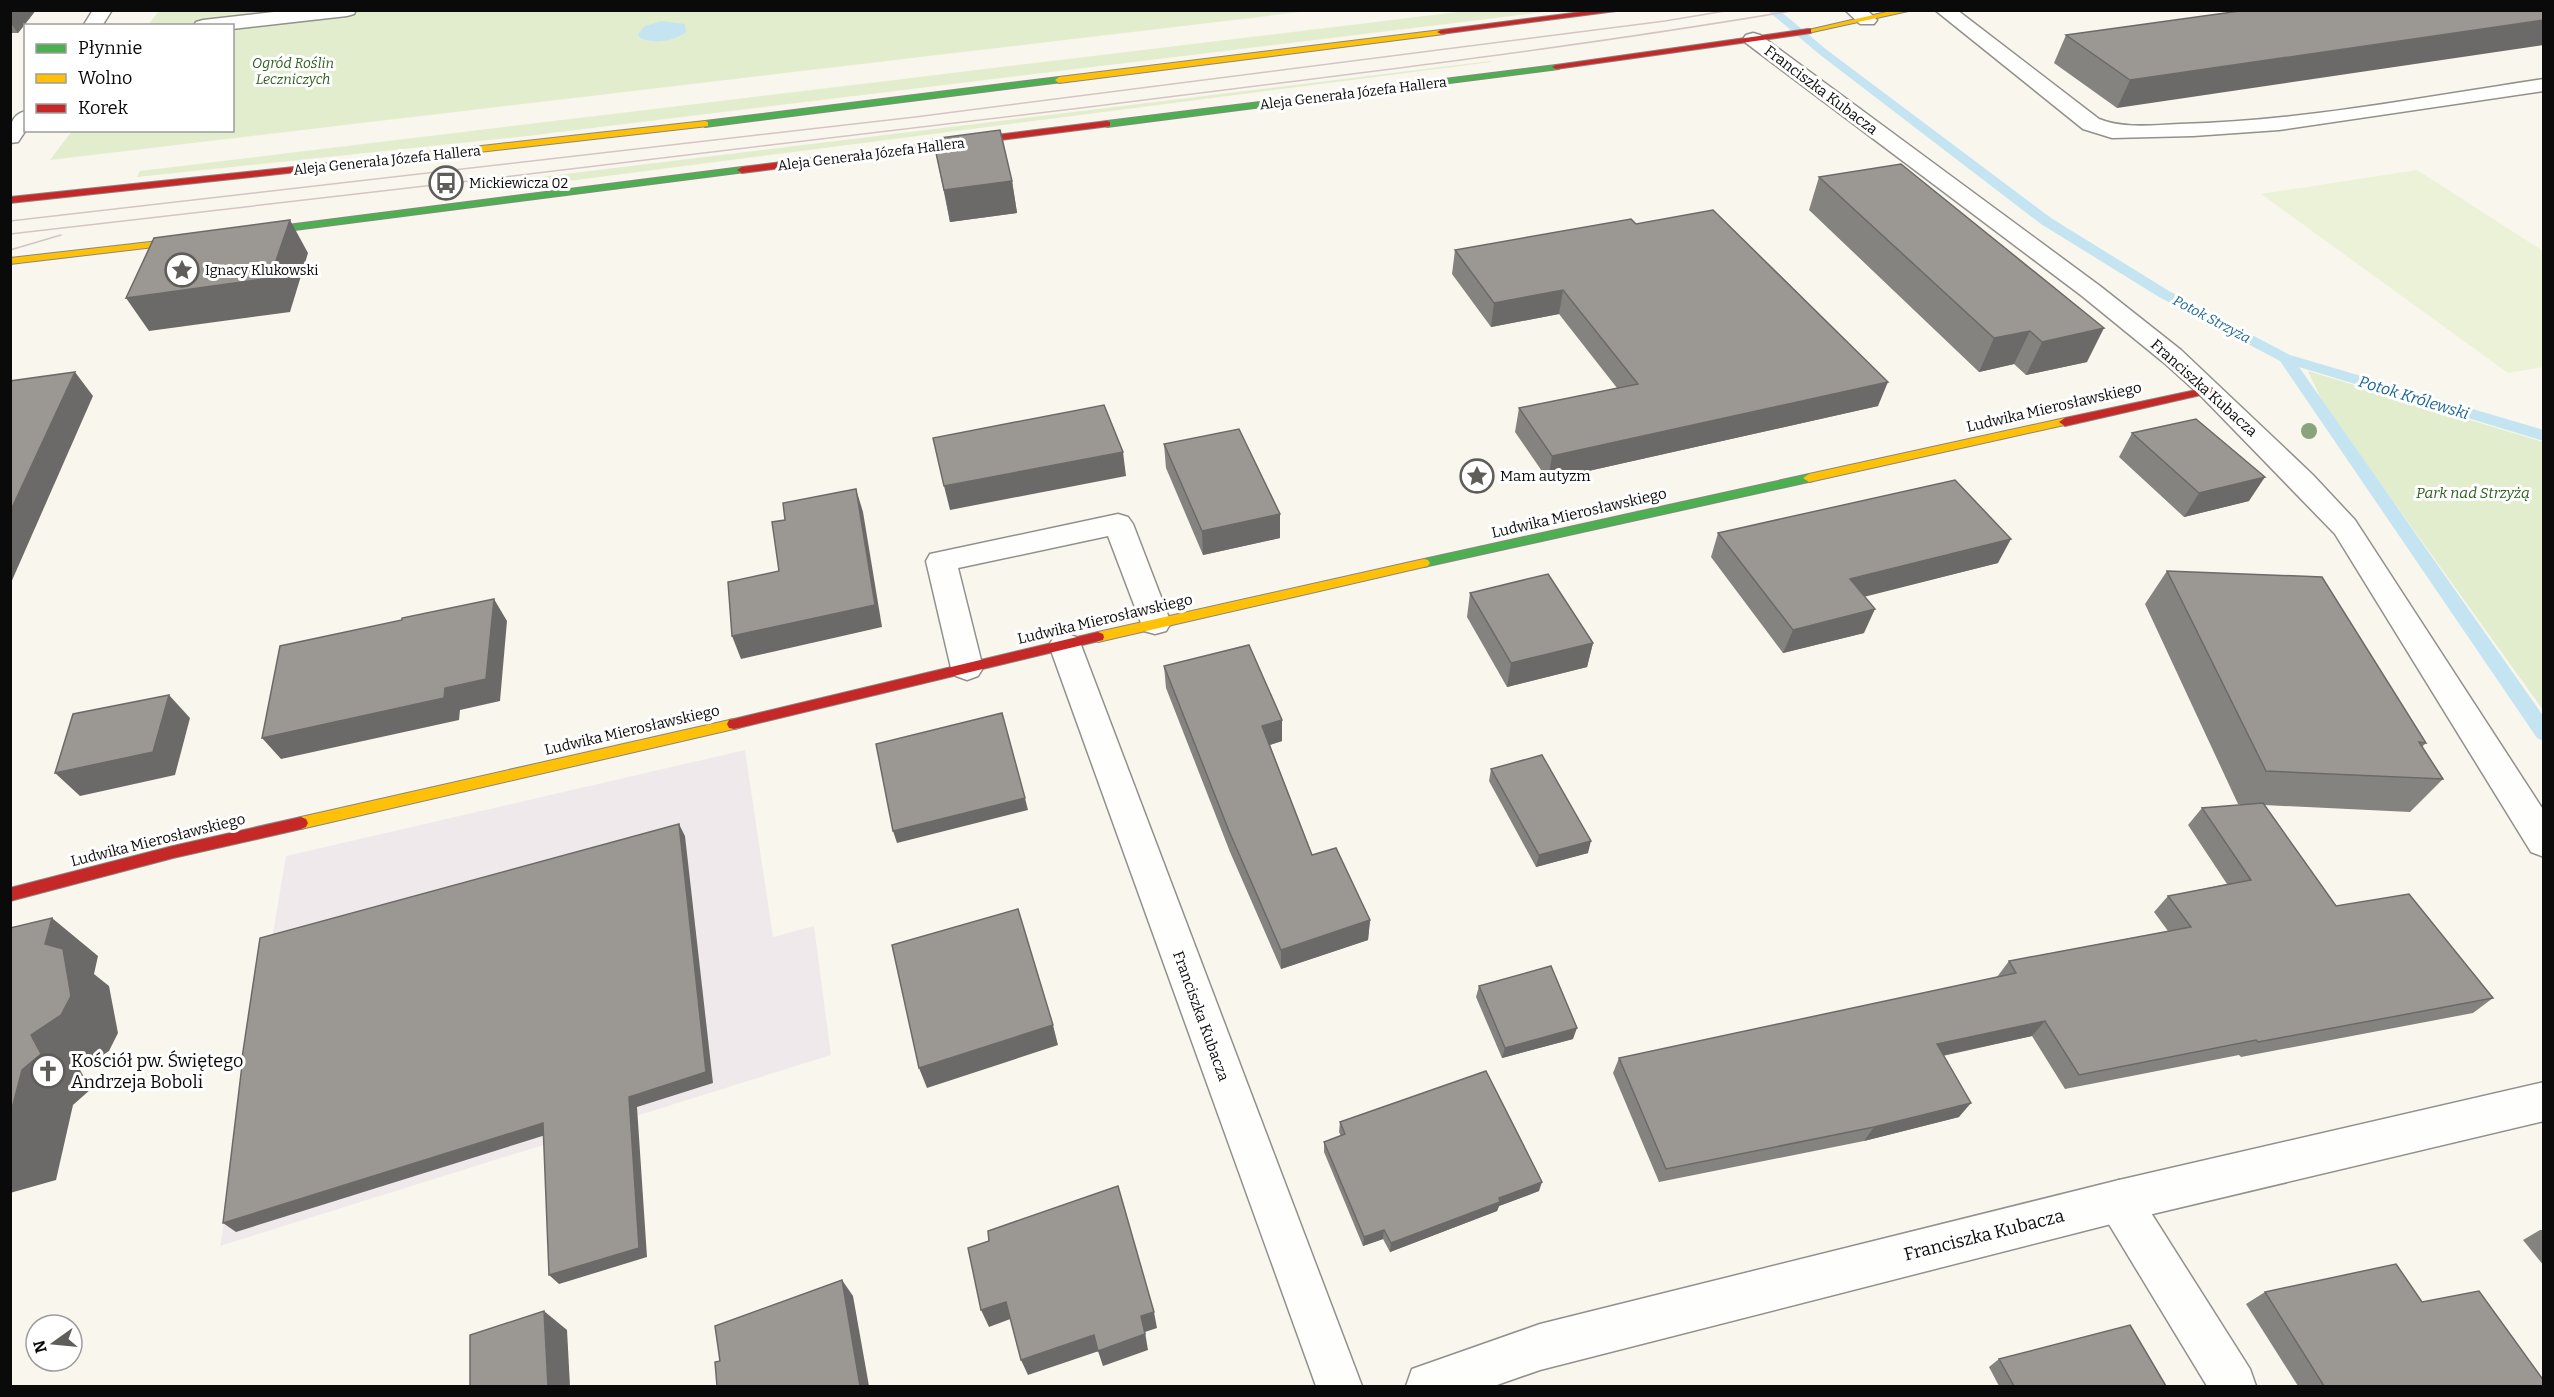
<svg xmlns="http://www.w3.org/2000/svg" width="2554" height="1397" font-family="Bitter,serif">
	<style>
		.industrial { fill: #f0e9eb }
		.green { fill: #e2edce }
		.pitch { fill: #ecf2d7 }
		.water { fill: #c5e4f2 }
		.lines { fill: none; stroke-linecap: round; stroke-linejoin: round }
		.stream { fill: #c5e4f2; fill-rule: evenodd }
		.lane-casing { stroke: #92908c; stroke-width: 3 }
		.street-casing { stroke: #92908c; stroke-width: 3 }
		.fast-casing { stroke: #888783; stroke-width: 2 }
		.slow-casing { stroke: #888783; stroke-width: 2 }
		.jam-casing { stroke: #888783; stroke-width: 2 }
		.lane { fill: #fefefc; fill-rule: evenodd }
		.street { fill: #fefefc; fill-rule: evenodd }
		.fast { fill: #4caf50; fill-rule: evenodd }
		.slow { fill: #ffc107; fill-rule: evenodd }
		.jam { fill: #c62828; fill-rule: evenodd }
		.tram { stroke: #d5c4c4; stroke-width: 1.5 }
		.tree { fill: #89a37b }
		.wall { fill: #85837f }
		.shaded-wall { fill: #6c6a68 }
		.building { fill: #9b9894; stroke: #6c6a68; stroke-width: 1.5 }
		.labels { text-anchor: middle; stroke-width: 6; stroke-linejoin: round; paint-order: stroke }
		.far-park-label { font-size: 14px; font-style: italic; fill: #2e5f1e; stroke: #fff }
		.far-street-label { font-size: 14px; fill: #0a0a0a; stroke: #fff }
		.far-poi-label { font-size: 14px; fill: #0a0a0a; stroke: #fff; text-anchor: start }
		.far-water-label { font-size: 14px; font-style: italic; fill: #196596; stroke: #fff }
		.street-label { font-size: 15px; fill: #0a0a0a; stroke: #fff }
		.poi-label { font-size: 15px; fill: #0a0a0a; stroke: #fff; text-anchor: start }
		.park-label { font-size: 15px; font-style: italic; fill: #2e5f1e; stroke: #fff }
		.water-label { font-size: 16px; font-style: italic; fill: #196596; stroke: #fff }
		.near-poi-label { font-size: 18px; fill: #0a0a0a; stroke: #fff; text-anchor: start }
		.near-street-label { font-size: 18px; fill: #0a0a0a; stroke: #fff }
	</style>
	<rect width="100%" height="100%" fill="#f9f6ed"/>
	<polygon class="industrial" points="745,750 773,937 814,926 831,1055 220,1246 286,856"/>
	<g class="green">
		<polygon points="159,11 1309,11 50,160 72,131 232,130 232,26 148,25"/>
		<polygon points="1466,11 1552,11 527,136 137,177 140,171"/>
		<polygon points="1490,61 1491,62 491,191 492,183"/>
		<polygon points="2308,371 2543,442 2543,710 2324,405"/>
	</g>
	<polygon class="pitch" points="2417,170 2543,251 2543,367 2508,373 2261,194"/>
	<path class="water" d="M662 21 685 24 686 32C673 42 654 44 640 38L638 34 645 26Z"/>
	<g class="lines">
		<polygon class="stream" points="1767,10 1779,10 1827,50 2051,218 2169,291 2290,355 2544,430 2544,441 2299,367 2544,717 2544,741 2537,738 2280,361 2159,297 2041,224 1819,54"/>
		<g class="lane-casing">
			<g id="lane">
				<polygon points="291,10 356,10 354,14 347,16 232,29 232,26 194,26 196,22 203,20"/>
				<path d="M1935 10H1957L2099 119C2124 129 2153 125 2180 124 2302 121 2423 97 2544 79V91L2279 130 2193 136 2112 138 2083 129Z"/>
				<polygon points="1118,514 1128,517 1133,524 1171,623 1166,631 1155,634 1144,631 1108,536 958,568 983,668 978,676 967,680 956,676 951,668 926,561 930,554"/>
				<polygon points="2119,1180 2134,1186 2250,1369 2256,1386 2207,1386 2104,1216 2097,1201 2104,1186"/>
			</g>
		</g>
		<g class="street-casing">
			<g id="street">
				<polygon points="93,10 112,10 102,26 83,26"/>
				<polygon points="1845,10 1867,10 1877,20 1874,24 1860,24"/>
				<polygon points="1753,33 1760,35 2100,286 2181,350 2313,475 2355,520 2544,811 2544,857 2531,852 2335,534 2201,396 2163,362 2082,296 1746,43 1743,39 1746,35"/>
				<path d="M26 111V130L18 142 10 143C10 129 9 115 26 111Z"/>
				<polygon points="1065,633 1076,637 1081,645 1362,1386 1316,1386 1049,645 1054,637"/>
				<polygon points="2544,1082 2544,1121 2119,1222 1540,1370 1494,1386 1406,1386 1412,1369 1540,1324 2119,1180"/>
			</g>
		</g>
		<g class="fast-casing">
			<g id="fast">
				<polygon points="1556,65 1560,67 1559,69 1107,127 1103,124 1107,121"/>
				<polygon points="1059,77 1063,80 1062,82 705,127 701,124 705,121"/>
				<polygon points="742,167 747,170 745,172 248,236 243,233 248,230"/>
				<polygon points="1809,474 1815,478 1813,481 1424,567 1418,563 1424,559"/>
			</g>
		</g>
		<g class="slow-casing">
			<g id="slow">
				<polygon points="1895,10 1913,10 1808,33 1804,31"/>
				<polygon points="1441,30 1444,30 1444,34 1059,83 1055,80 1059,77"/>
				<polygon points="705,121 708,122 708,126 294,173 289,170 294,167"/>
				<polygon points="194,237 199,240 197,242 10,264 10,258"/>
				<polygon points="2065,418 2071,422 2069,424 1809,482 1803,478 1809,474"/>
				<polygon points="1424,559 1428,560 1430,563 1428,566 1098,642 1092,637 1098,632"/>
				<polygon points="734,719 739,720 741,724 739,728 734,729 301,829 296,827 294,823 296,819 301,817"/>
			</g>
		</g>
		<g class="jam-casing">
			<g id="jam">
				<polygon points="1597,10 1624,10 1441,34 1437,32 1441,30"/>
				<polygon points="1808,29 1811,29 1811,33 1556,69 1552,67 1556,65"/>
				<polygon points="1107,121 1110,122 1110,126 742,173 737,170 742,167"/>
				<polygon points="294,167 299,170 297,172 10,203 10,197"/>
				<polygon points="2210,387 2214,388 2214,392 2065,426 2059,422 2065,418"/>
				<polygon points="1098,632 1103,634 1104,637 1103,640 734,729 729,728 727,724 729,720 734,719"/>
				<polygon points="301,817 306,819 308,823 306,827 301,829 173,858 10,901 10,888 173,846"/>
			</g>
		</g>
		<use href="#lane" class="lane"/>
		<use href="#street" class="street"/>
		<use href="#fast" class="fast"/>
		<use href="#slow" class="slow"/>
		<use href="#jam" class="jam"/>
		<g class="tram">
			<polyline points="10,221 915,117 1665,21 1731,10"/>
			<path d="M10 234C370 193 729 151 1089 107 1325 77 1562 50 1797 10"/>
			<polyline points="10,250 61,235"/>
		</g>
	</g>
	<circle class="tree" cx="2309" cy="431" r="8"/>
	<g class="wall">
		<polygon points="10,10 36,10 18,33 10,33"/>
		<polygon points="2247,10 2117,108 2054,63 2066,35"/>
		<polygon points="933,139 1012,181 1017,213 950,222"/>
		<polygon points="1819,177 2087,362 2026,375 2014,364 1979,372 1809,210"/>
		<polygon points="1636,224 1878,406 1548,480 1515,432 1519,408 1617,388 1559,314 1491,327 1452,274 1455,250"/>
		<polygon points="2132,433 2249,501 2184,517 2119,457"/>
		<polygon points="1164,444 1280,514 1280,538 1203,555 1166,468"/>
		<polygon points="1718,533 1998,563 1864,596 1864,633 1783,653 1711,557"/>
		<polygon points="2167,571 2426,743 2422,747 2443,779 2410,812 2264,805 2336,906 2493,998 2473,1013 2241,1057 2239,1055 2065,1089 2032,1036 1943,1056 1959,1117 1864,1141 1659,1182 1613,1073 1619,1058 1997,977 2009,961 2168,931 2154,912 2168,896 2227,884 2188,825 2202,808 2250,804 2238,804 2145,604"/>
		<polygon points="1470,593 1593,643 1587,667 1507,687 1467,617"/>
		<polygon points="1164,666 1282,741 1270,745 1312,855 1370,920 1368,940 1281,969 1230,852 1166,688"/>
		<polygon points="1491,769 1588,853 1536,867 1489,781"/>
		<polygon points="1479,986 1573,1039 1502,1058 1476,997"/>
		<polygon points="1340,1122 1539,1191 1499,1206 1497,1211 1390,1252 1383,1239 1363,1246 1324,1152 1324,1142 1341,1136 1339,1132"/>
		<polygon points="2540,1230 2544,1230 2544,1266 2523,1240"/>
		<polygon points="2265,1292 2422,1302 2544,1386 2298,1386 2246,1304"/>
		<polygon points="1999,1359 2166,1386 1999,1386 1989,1367"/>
	</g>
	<g class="shaded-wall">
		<polygon points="10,10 36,10 18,33 10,22"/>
		<polygon points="2544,20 2544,45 2117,108 2130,80"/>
		<polygon points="1012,181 1017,213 950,222 944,190"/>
		<polygon points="290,220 308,253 290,312 149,331 126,298"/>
		<polygon points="1563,290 1559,314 1491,327 1494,303"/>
		<polygon points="2104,328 2087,362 2026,375 2042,342"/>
		<polygon points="2030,331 2014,364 1979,372 1994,338"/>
		<polygon points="75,372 93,396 10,585 10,512"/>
		<polygon points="1888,382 1878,406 1548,480 1552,456"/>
		<polygon points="1123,452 1126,476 950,510 944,486"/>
		<polygon points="2265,477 2249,501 2184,517 2199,493"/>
		<polygon points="856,489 863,512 882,627 741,659 732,636"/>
		<polygon points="1280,514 1280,538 1203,555 1202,531"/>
		<polygon points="2011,539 1998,563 1840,603 1850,579"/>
		<polygon points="494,599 507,621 500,701 460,710 459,720 281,759 262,738 445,688"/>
		<polygon points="1875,609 1864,633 1783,653 1793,630"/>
		<polygon points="1593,643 1587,667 1507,687 1511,663"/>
		<polygon points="169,695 190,718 175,775 80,796 55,773"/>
		<polygon points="1282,720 1282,741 1263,747 1262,726"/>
		<polygon points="1025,798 1028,810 897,843 893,831"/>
		<polygon points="679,824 685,836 713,1083 637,1107 647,1257 559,1284 549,1275 629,1097"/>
		<polygon points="1591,841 1588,853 1536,867 1539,855"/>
		<polygon points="52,918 98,956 94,974 109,986 118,1033 109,1051 80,1070 91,1089 73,1105 56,1180 10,1193 10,1116 31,1035 45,944"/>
		<polygon points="1370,920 1368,940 1281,969 1281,950"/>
		<polygon points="2045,1021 2032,1036 1926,1059 1937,1044"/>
		<polygon points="1053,1025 1058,1045 927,1088 919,1068"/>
		<polygon points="1577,1028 1573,1039 1502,1058 1505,1048"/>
		<polygon points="1971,1103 1959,1117 1864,1141 1874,1127"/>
		<polygon points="543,1123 552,1133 236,1232 223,1223"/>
		<polygon points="1542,1182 1539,1191 1499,1206 1497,1211 1390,1252 1391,1243 1499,1198"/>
		<polygon points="1384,1230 1383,1239 1363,1246 1364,1237"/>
		<polygon points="842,1280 853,1296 869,1386 860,1386"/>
		<polygon points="1006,1302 1013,1318 989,1327 981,1310"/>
		<polygon points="544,1311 567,1330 570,1386 548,1386"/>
		<polygon points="1154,1312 1157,1328 1145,1332 1148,1350 1103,1366 1098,1351 1141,1316"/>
		<polygon points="1094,1335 1099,1351 1028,1375 1021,1360"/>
	</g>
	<g class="building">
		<polygon points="2247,10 2544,10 2544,20 2130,80 2066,35"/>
		<polygon points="1000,130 1012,181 944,190 933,139"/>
		<polygon points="1901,164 2104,328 2042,342 2030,331 1994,338 1819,177"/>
		<polygon points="1713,210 1888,382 1552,456 1519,408 1638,384 1563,290 1494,303 1455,250 1631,219 1636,224"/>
		<polygon points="290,220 270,278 126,298 154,238"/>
		<polygon points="75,372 10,512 10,381"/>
		<polygon points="1104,405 1123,452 944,486 933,438"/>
		<polygon points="2196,419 2265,477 2199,493 2132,433"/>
		<polygon points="1239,429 1280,514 1202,531 1164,444"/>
		<polygon points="1955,480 2011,539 1850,579 1875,609 1793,630 1718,533"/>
		<polygon points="856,489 875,605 732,636 728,582 779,571 772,522 785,520 783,503"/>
		<polygon points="2167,571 2322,577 2426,743 2419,742 2443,779 2266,771"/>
		<polygon points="1548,574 1593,643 1511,663 1470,593"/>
		<polygon points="494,599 486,679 445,688 444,698 262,738 280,646 402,620 402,618"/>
		<polygon points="1249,645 1282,720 1262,726 1312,855 1336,848 1370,920 1281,950 1229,831 1164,666"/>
		<polygon points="169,695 153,752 55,773 73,714"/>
		<polygon points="1002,713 1025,798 893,831 876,744"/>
		<polygon points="1542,755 1591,841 1539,855 1491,769"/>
		<polygon points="2263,803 2336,906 2409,894 2493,998 2258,1042 2256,1040 2079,1075 2045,1021 1937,1044 1971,1103 1874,1127 1666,1169 1619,1058 2016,973 2009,961 2191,927 2168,896 2251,880 2202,808"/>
		<polygon points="679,824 706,1072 629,1097 639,1248 549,1275 543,1123 223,1223 243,1057 242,1058 260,938"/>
		<polygon points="1018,909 1053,1025 919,1068 892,945"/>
		<polygon points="52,918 45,944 63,949 71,996 61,1015 31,1035 41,1054 22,1070 10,1116 10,928"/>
		<polygon points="1551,966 1577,1028 1505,1048 1479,986"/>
		<polygon points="1486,1071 1542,1182 1499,1198 1500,1202 1391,1243 1384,1230 1364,1237 1324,1142 1345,1134 1340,1122"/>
		<polygon points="1118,1186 1154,1312 1141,1316 1145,1334 1098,1351 1094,1335 1021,1360 1006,1302 981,1310 968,1248 989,1241 988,1231"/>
		<polygon points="2396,1264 2422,1302 2479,1291 2544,1381 2544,1386 2324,1386 2265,1292"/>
		<polygon points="842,1280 860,1386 717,1386 715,1362 720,1361 715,1326"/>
		<polygon points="544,1311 548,1386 470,1386 470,1335"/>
		<polygon points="2130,1325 2166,1386 2014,1386 1999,1359"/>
	</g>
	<defs>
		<g id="bus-ring" transform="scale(1.725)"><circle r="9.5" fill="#fff" stroke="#5e5d59" stroke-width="1.5"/><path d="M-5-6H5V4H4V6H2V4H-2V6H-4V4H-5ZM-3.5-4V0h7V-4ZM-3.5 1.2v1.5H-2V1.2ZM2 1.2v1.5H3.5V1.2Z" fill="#5e5d59"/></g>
		<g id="sight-ring" transform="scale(1.725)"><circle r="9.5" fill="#fff" stroke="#5e5d59" stroke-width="1.5"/><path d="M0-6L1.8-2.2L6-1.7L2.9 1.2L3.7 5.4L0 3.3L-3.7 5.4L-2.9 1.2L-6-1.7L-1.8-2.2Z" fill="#5e5d59"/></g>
		<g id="church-ring" transform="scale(1.725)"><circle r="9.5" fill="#fff" stroke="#5e5d59" stroke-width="1.5"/><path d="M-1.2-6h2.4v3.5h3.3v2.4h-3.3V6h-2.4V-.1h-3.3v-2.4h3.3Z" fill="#5e5d59"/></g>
	</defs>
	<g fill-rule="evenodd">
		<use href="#bus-ring" x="446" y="183"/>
		<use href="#sight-ring" x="182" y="270"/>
		<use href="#sight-ring" x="1477" y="476"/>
		<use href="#church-ring" x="48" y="1071"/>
	</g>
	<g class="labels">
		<g class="far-park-label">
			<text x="293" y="68">Ogród Roślin<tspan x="293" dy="16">Leczniczych</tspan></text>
		</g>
		<g class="far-street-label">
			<text transform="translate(1353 93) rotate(-7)" y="5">Aleja Generała Józefa Hallera</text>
			<text transform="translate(871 154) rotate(-7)" y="5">Aleja Generała Józefa Hallera</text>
			<text transform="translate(387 160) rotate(-6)" y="5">Aleja Generała Józefa Hallera</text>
		</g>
		<g class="far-poi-label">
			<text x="469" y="188">Mickiewicza 02</text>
			<text x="205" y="275">Ignacy Klukowski</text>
		</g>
		<g class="far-water-label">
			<text transform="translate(2212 319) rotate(28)" y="5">Potok Strzyża</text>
		</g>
		<g class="street-label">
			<text transform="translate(1821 90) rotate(37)" y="5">Franciszka Kubacza</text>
			<text transform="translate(2204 388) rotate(42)" y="5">Franciszka Kubacza</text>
			<text transform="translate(2054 407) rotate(-13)" y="5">Ludwika Mierosławskiego</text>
			<text transform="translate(1579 513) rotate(-13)" y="5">Ludwika Mierosławskiego</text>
			<text transform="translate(1105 619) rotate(-13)" y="5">Ludwika Mierosławskiego</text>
			<text transform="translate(632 730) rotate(-13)" y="5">Ludwika Mierosławskiego</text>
			<text transform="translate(158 840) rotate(-14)" y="5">Ludwika Mierosławskiego</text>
			<text transform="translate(1201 1016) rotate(70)" y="5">Franciszka Kubacza</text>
		</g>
		<g class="poi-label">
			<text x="1500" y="481">Mam autyzm</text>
		</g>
		<g class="park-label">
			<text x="2473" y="498">Park nad Strzyżą</text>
		</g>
		<g class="water-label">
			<text transform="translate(2414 397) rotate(17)" y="6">Potok Królewski</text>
		</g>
		<g class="near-poi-label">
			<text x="71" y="1067">Kościół pw. Świętego<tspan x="71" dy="21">Andrzeja Boboli</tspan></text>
		</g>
		<g class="near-street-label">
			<text transform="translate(1984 1235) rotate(-14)" y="6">Franciszka Kubacza</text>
		</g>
	</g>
	<rect width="2554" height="1397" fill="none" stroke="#0a0a0a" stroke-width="24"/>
	<rect x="24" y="24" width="210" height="108" fill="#ffffff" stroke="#9d9d9d" stroke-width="1.5"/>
	<rect x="36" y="44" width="30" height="9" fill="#4caf50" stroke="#9d9d9d" stroke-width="1.5"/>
	<text x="78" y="54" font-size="18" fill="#0a0a0a">Płynnie</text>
	<rect x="36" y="74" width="30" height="9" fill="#ffc107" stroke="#9d9d9d" stroke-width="1.5"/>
	<text x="78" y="84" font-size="18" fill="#0a0a0a">Wolno</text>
	<rect x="36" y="104" width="30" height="9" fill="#c62828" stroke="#9d9d9d" stroke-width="1.5"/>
	<text x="78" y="114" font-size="18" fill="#0a0a0a">Korek</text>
	<g transform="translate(54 1343) rotate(255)"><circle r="28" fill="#ffffff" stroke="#9d9d9d" stroke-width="1.5"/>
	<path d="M0-4.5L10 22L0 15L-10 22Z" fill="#5e5d59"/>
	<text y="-9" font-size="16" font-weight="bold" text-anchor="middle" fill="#0a0a0a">N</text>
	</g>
</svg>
